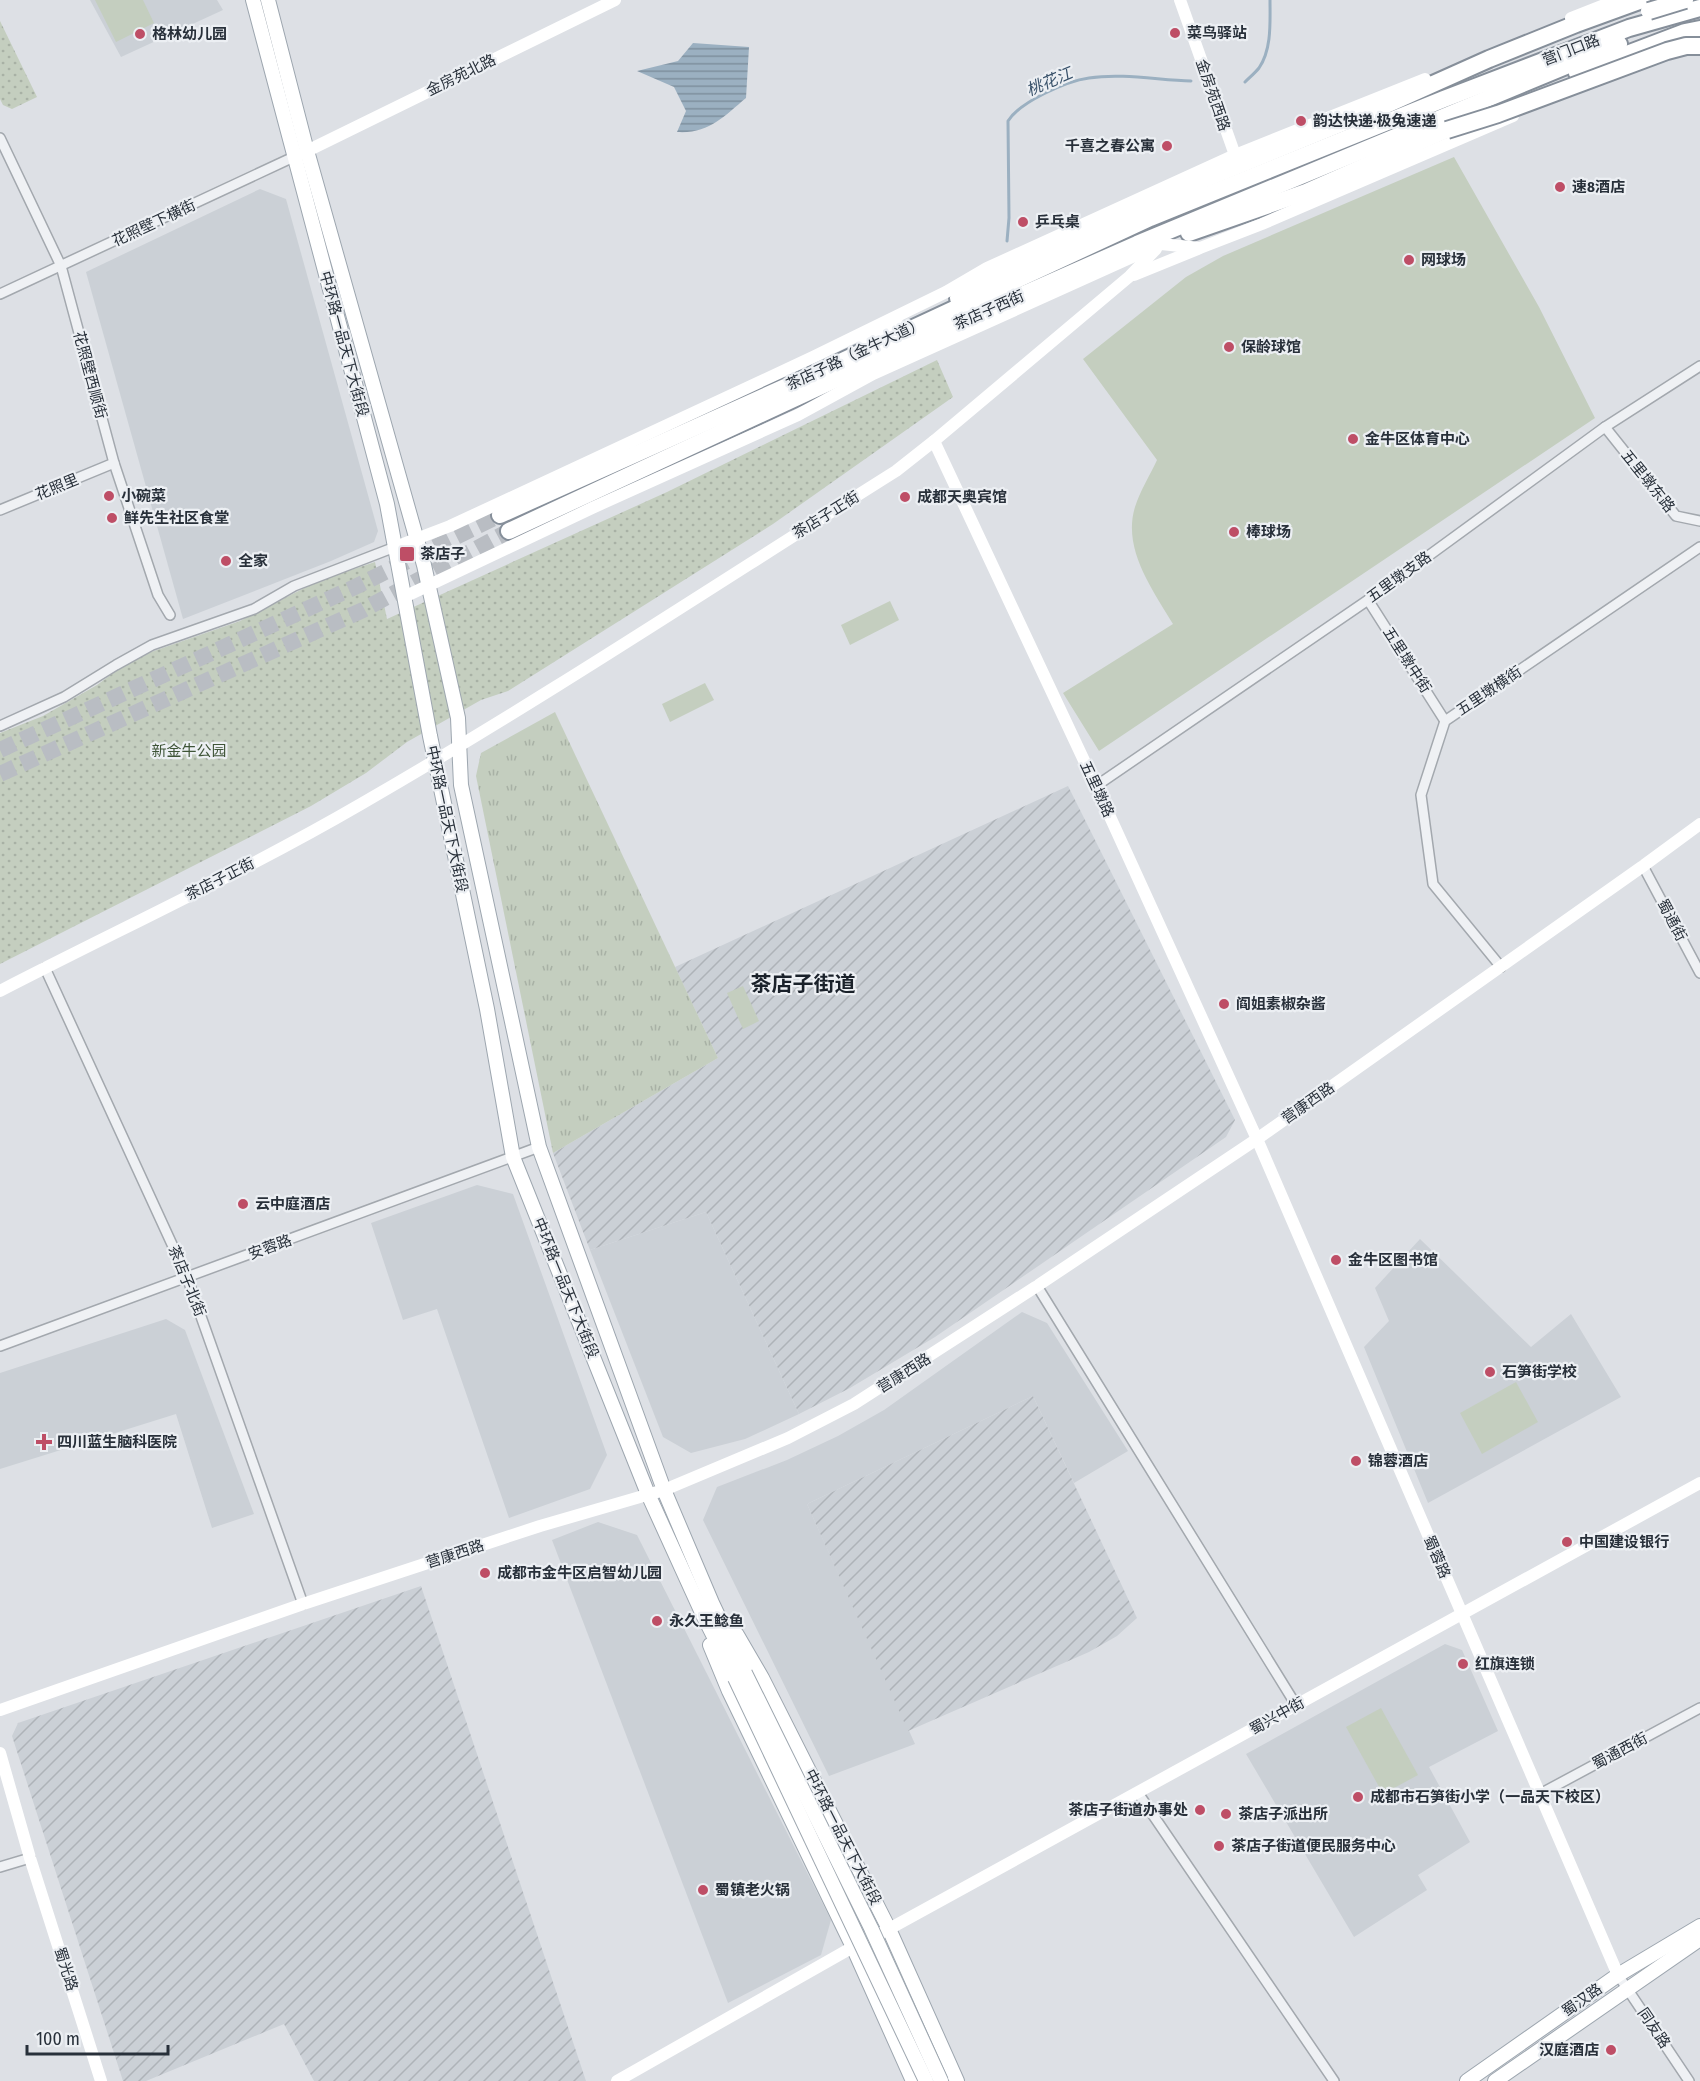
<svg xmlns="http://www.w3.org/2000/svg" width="1700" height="2081" font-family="'Fira Sans Condensed','Noto Sans SC',sans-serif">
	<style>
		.built { fill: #cbd0d6 }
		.industrial { fill: url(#industrial-furrows) }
		.grass { fill: url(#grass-tufts) }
		.park { fill: url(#park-dots) }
		.pitch { fill: #c4cebf }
		.water { fill: url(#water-rules) }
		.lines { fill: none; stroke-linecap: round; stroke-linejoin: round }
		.stream { stroke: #9bb0c1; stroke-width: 3 }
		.highway-tunnel { stroke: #b9bdc3; stroke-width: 16; stroke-dasharray: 16 8; stroke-linecap: butt }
		.street-casing { stroke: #a3a8ae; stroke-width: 12 }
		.primary-casing { stroke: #9da6af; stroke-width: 16 }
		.highway-casing { stroke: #868f9a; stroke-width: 20 }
		.street { stroke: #eff1f4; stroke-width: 9 }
		.secondary { stroke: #fff; stroke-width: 12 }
		.primary { stroke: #fff; stroke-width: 14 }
		.highway { stroke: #fff; stroke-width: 16 }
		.primary-bridge-casing { stroke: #9da6af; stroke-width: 16; stroke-linecap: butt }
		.highway-bridge-casing { stroke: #868f9a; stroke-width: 20; stroke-linecap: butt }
		.primary-bridge { stroke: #fff; stroke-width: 14 }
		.highway-bridge { stroke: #fff; stroke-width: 16 }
		.poi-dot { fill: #be4e66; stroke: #eceff3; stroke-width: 2 }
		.labels { text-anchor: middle; stroke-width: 4.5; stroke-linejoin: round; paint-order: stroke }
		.poi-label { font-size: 15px; font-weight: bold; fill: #28303a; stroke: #eceff3; text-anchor: start }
		.street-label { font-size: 15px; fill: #28303a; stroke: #eceff3 }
		.park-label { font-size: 15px; fill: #3e5437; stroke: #eceff3 }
		.water-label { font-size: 16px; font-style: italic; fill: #375069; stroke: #eceff3 }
		.district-label { font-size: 21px; font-weight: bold; fill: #1a212a; stroke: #eceff3 }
	</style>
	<defs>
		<pattern id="industrial-furrows" width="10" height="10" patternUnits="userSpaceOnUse" patternTransform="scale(1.5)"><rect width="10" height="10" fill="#cbd0d6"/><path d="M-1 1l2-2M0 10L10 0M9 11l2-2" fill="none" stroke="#aeb3b8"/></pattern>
		<pattern id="grass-tufts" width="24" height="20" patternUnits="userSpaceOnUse" patternTransform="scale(1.5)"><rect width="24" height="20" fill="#c4cebf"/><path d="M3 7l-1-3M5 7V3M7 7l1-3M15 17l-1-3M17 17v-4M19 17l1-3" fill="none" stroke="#a8b1a5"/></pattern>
		<pattern id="park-dots" width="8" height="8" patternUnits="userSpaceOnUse" patternTransform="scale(1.5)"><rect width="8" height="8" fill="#c4cebf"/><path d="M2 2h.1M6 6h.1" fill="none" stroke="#a8b1a5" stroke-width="1.8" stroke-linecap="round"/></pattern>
		<pattern id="water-rules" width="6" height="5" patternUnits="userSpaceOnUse" patternTransform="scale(1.5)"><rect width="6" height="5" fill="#9bb0c1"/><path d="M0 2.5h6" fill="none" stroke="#7e909e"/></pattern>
	</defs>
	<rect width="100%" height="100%" fill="#dde0e5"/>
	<g class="built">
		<polygon points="90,0 217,0 223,10 121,57"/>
		<polygon points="260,189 286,199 378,531 374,542 331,561 183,619 86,272"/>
		<polygon points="477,1185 513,1194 607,1455 590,1489 509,1518 437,1309 403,1320 371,1223"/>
		<polygon points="706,1212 799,1414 745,1439 691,1453 663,1437 590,1250"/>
		<polygon points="1420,1239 1531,1347 1571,1314 1621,1397 1428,1503 1364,1347 1389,1321 1375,1288"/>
		<polygon points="1022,1312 1047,1323 1128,1451 1074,1483 1033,1396 807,1504 915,1744 829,1776 703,1520 717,1487 787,1460 838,1436 884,1410"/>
		<polygon points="166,1319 185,1330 254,1514 212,1528 176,1414 0,1469 0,1373"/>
		<polygon points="598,1522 637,1535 831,1920 821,1955 728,2003 552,1540"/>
		<polygon points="1445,1644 1462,1650 1498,1731 1429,1767 1470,1842 1418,1875 1427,1890 1354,1937 1246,1754"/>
	</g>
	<g class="industrial">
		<polygon points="1068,786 1235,1120 1226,1137 935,1337 850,1388 799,1414 706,1212 590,1250 553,1153 718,1058 675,967"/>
		<polygon points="1033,1396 1137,1618 1117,1636 1089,1652 908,1731 807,1504"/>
		<polygon points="421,1586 586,2081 314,2081 284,2024 146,2081 123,2081 12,1736 18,1723"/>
	</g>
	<polygon class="grass" points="555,712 718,1058 553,1153 476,776 481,753"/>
	<g class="park">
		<polygon points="0,21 37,97 12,109 3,105 0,99"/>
		<polygon points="937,360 953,397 773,524 508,691 481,700 407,742 366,773 311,806 0,964 0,733 43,716 97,685 117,670 151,652 240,621 318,581 375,562 387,619 667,492"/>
	</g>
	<g class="pitch">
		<polygon points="95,0 143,0 154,23 116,42"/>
		<path d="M1454 157 1539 307 1595 418 1099 751 1063 693 1173 624C1153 590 1122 549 1135 507 1140 491 1150 475 1157 460L1083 359 1186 277 1223 256Z"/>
		<polygon points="890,601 899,620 850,645 841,625"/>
		<polygon points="705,683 714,700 670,722 662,704"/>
		<polygon points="743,986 759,1021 743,1029 727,993"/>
		<polygon points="1516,1382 1538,1422 1482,1454 1460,1413"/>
		<polygon points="1381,1708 1418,1775 1383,1794 1346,1727"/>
	</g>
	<path class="water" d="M693 43 749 47 746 98C723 117 709 134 677 132L686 111 674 87 637 71 678 61Z"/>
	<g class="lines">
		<g class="stream">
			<path d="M1245 82C1249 78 1255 73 1259 68 1272 49 1270 22 1270 0"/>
			<path d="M1007 241 1009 218 1008 121C1020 102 1066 81 1089 78 1122 73 1158 80 1191 81"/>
		</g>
		<g class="highway-tunnel">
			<polyline points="0,750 357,586 500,515"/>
			<polyline points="0,774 363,610 509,531"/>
		</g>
		<g class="street-casing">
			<g id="street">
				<polyline points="0,138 61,266 114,463 158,595 170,615"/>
				<polyline points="0,294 300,154"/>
				<polyline points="1605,427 1676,516 1700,521"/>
				<polyline points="0,510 114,463"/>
				<polyline points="1368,600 1445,721"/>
				<polyline points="0,726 64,697 116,665 152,645 254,609 294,586 395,547"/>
				<polyline points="1096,786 1368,600 1605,427 1700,366"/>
				<polyline points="1643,866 1700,973"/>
				<polyline points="1501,967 1433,884 1421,795 1445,721 1700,547"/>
				<polyline points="45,968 187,1277 303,1604"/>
				<polyline points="1037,1286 1296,1705"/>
				<polyline points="0,1346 539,1147"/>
				<polyline points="1138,1793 1334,2081"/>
				<polyline points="1540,1794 1700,1708"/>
				<polyline points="0,1867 30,1858"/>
				<polyline points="1618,1975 1689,2081"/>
			</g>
		</g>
		<g class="primary-casing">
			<g id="primary">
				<polyline points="253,0 387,504 430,736 487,1009 513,1157 648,1494 704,1617 735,1678"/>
				<polyline points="268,0 307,151 424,565 458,718 461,785 539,1147 664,1490 712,1603 745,1673"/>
				<polyline points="728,1623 737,1635 762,1678 889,1929 957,2081"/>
				<polyline points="710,1645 729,1691 853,1947 913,2081"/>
				<polyline points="1467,2081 1618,1975 1700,1926"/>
				<polyline points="1495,2081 1700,1939"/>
			</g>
		</g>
		<g class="highway-casing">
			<g id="highway">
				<polyline points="1577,73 1685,32 1700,29"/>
				<polyline points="1189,233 1306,192 1460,124"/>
				<polyline points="958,298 971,288 1015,265 1203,180 1384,106 1489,59 1576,24 1642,0"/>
				<polyline points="500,515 825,369 1150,218 1444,99 1629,28 1700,8"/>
				<polyline points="509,531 927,337 1137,244 1619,44"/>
			</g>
		</g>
		<use href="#street" class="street"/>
		<g class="secondary">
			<polyline points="1180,0 1235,155"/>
			<polyline points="1571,18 1617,0"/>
			<polyline points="307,151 615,0"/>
			<polyline points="1134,275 1198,249"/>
			<polyline points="863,344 897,323"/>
			<polyline points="934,441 1096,786 1257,1139 1618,1975"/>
			<polyline points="395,547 450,526 813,357 946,292 987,268 1235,155 1425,79"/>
			<polyline points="404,597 592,508 798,415 873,374 1161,244 1200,248 1262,224 1513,116"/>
			<path d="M0 991C120 929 244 872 361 804 543 699 718 583 896 471L934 441 1130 276 1156 249"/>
			<polyline points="0,1710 303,1604 540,1526 664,1490 788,1438 854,1404 1037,1286 1257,1139 1643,866 1700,824"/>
			<polyline points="0,1753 30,1858 101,2081"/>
			<polyline points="617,2081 853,1947 889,1929 1700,1483"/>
		</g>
		<use href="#primary" class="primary"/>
		<use href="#highway" class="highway"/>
		<g class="primary-bridge-casing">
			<g id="primary-bridge">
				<polyline points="745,1673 871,1928 941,2081"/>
				<polyline points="735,1678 926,2081"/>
			</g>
		</g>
		<g class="highway-bridge-casing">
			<g id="highway-bridge">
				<polyline points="1649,11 1685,0"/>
				<polyline points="1447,130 1498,114 1667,51 1686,46 1700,46"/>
			</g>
		</g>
		<use href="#primary-bridge" class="primary-bridge"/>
		<use href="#highway-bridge" class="highway-bridge"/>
	</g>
	<g class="poi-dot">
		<circle cx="1175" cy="33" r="6"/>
		<circle cx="140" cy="34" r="6"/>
		<circle cx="1301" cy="121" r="6"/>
		<circle cx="1167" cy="146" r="6"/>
		<circle cx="1560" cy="187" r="6"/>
		<circle cx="1023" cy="222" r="6"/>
		<circle cx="1409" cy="260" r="6"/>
		<circle cx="1229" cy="347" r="6"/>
		<circle cx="1353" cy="439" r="6"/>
		<circle cx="109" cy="496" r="6"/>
		<circle cx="905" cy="497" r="6"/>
		<circle cx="112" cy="518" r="6"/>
		<circle cx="1234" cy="532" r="6"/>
		<rect x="399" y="546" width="16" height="16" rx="3"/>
		<circle cx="226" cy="561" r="6"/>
		<circle cx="1224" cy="1004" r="6"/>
		<circle cx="243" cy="1204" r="6"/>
		<circle cx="1336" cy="1260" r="6"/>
		<circle cx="1490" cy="1372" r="6"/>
		<path d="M41 1433h6v6h6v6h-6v6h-6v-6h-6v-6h6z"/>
		<circle cx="1356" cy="1461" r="6"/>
		<circle cx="1567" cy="1542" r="6"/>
		<circle cx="485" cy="1573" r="6"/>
		<circle cx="657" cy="1621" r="6"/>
		<circle cx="1463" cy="1664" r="6"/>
		<circle cx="1358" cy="1797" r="6"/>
		<circle cx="1200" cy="1810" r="6"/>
		<circle cx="1226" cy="1814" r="6"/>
		<circle cx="1219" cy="1846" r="6"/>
		<circle cx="703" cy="1890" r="6"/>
		<circle cx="1611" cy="2050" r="6"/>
	</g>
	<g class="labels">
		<g class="poi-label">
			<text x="1187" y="38">菜鸟驿站</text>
			<text x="152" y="39">格林幼儿园</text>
			<text x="1313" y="126">韵达快递·极兔速递</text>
			<text x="1155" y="151" text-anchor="end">千喜之春公寓</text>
			<text x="1572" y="192">速8酒店</text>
			<text x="1035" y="227">乒乓桌</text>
			<text x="1421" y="265">网球场</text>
			<text x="1241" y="352">保龄球馆</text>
			<text x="1365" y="444">金牛区体育中心</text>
			<text x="121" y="501">小碗菜</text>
			<text x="917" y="502">成都天奥宾馆</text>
			<text x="124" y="523">鲜先生社区食堂</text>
			<text x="1246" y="537">棒球场</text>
			<text x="420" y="559">茶店子</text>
			<text x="238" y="566">全家</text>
			<text x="1236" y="1009">阎姐素椒杂酱</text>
			<text x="255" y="1209">云中庭酒店</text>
			<text x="1348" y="1265">金牛区图书馆</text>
			<text x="1502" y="1377">石笋街学校</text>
			<text x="57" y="1447">四川蓝生脑科医院</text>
			<text x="1368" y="1466">锦蓉酒店</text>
			<text x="1579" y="1547">中国建设银行</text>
			<text x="497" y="1578">成都市金牛区启智幼儿园</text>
			<text x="669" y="1626">永久王鲶鱼</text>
			<text x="1475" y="1669">红旗连锁</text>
			<text x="1370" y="1802">成都市石笋街小学（一品天下校区）</text>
			<text x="1188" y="1815" text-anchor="end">茶店子街道办事处</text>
			<text x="1238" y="1819">茶店子派出所</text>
			<text x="1231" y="1851">茶店子街道便民服务中心</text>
			<text x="715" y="1895">蜀镇老火锅</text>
			<text x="1599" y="2055" text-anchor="end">汉庭酒店</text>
		</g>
		<g class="street-label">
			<text transform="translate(1571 50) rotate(-21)" y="5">营门口路</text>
			<text transform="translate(461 75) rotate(-26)" y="5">金房苑北路</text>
			<text transform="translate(1213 95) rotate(71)" y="5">金房苑西路</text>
			<text transform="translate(154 223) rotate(-25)" y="5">花照壁下横街</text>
			<text transform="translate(989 310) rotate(-24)" y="5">茶店子西街</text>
			<text transform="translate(344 344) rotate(75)" y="5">中环路一品天下大街段</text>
			<text transform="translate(855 354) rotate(-25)" y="5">茶店子路（金牛大道）</text>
			<text transform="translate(90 375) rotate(75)" y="5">花照壁西顺街</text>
			<text transform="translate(1648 481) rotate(51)" y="5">五里墩东路</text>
			<text transform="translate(57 487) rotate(-22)" y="5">花照里</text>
			<text transform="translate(826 515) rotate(-32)" y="5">茶店子正街</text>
			<text transform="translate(1399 577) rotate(-36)" y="5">五里墩支路</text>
			<text transform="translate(1407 660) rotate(57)" y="5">五里墩中街</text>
			<text transform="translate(1489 691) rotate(-34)" y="5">五里墩横街</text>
			<text transform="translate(1097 789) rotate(65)" y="5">五里墩路</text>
			<text transform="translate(447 819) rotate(78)" y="5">中环路一品天下大街段</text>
			<text transform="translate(220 879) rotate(-27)" y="5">茶店子正街</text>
			<text transform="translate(1672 920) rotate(62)" y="5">蜀通街</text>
			<text transform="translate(1308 1103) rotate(-35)" y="5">营康西路</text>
			<text transform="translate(270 1247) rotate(-20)" y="5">安蓉路</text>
			<text transform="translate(187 1281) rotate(68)" y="5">茶店子北街</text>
			<text transform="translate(566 1288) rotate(68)" y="5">中环路一品天下大街段</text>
			<text transform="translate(904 1373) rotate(-32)" y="5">营康西路</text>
			<text transform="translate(455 1554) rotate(-18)" y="5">营康西路</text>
			<text transform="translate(1437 1557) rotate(67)" y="5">蜀蓉路</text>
			<text transform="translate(1277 1716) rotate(-29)" y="5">蜀兴中街</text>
			<text transform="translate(1620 1751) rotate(-28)" y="5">蜀通西街</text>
			<text transform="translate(843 1837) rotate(63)" y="5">中环路一品天下大街段</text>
			<text transform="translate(66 1969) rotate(72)" y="5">蜀光路</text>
			<text transform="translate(1582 2000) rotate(-35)" y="5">蜀汉路</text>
			<text transform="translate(1654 2028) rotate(56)" y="5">同友路</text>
		</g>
		<g class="park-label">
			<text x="189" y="756">新金牛公园</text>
		</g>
		<g class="water-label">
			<text transform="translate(1049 81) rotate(-23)" y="6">桃花江</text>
		</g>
		<g class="district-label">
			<text x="803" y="991">茶店子街道</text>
		</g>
	</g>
	<path d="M27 2045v9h141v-9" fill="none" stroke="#28303a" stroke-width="3"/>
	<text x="36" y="2045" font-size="18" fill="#28303a" stroke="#eceff3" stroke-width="4.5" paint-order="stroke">100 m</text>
</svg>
